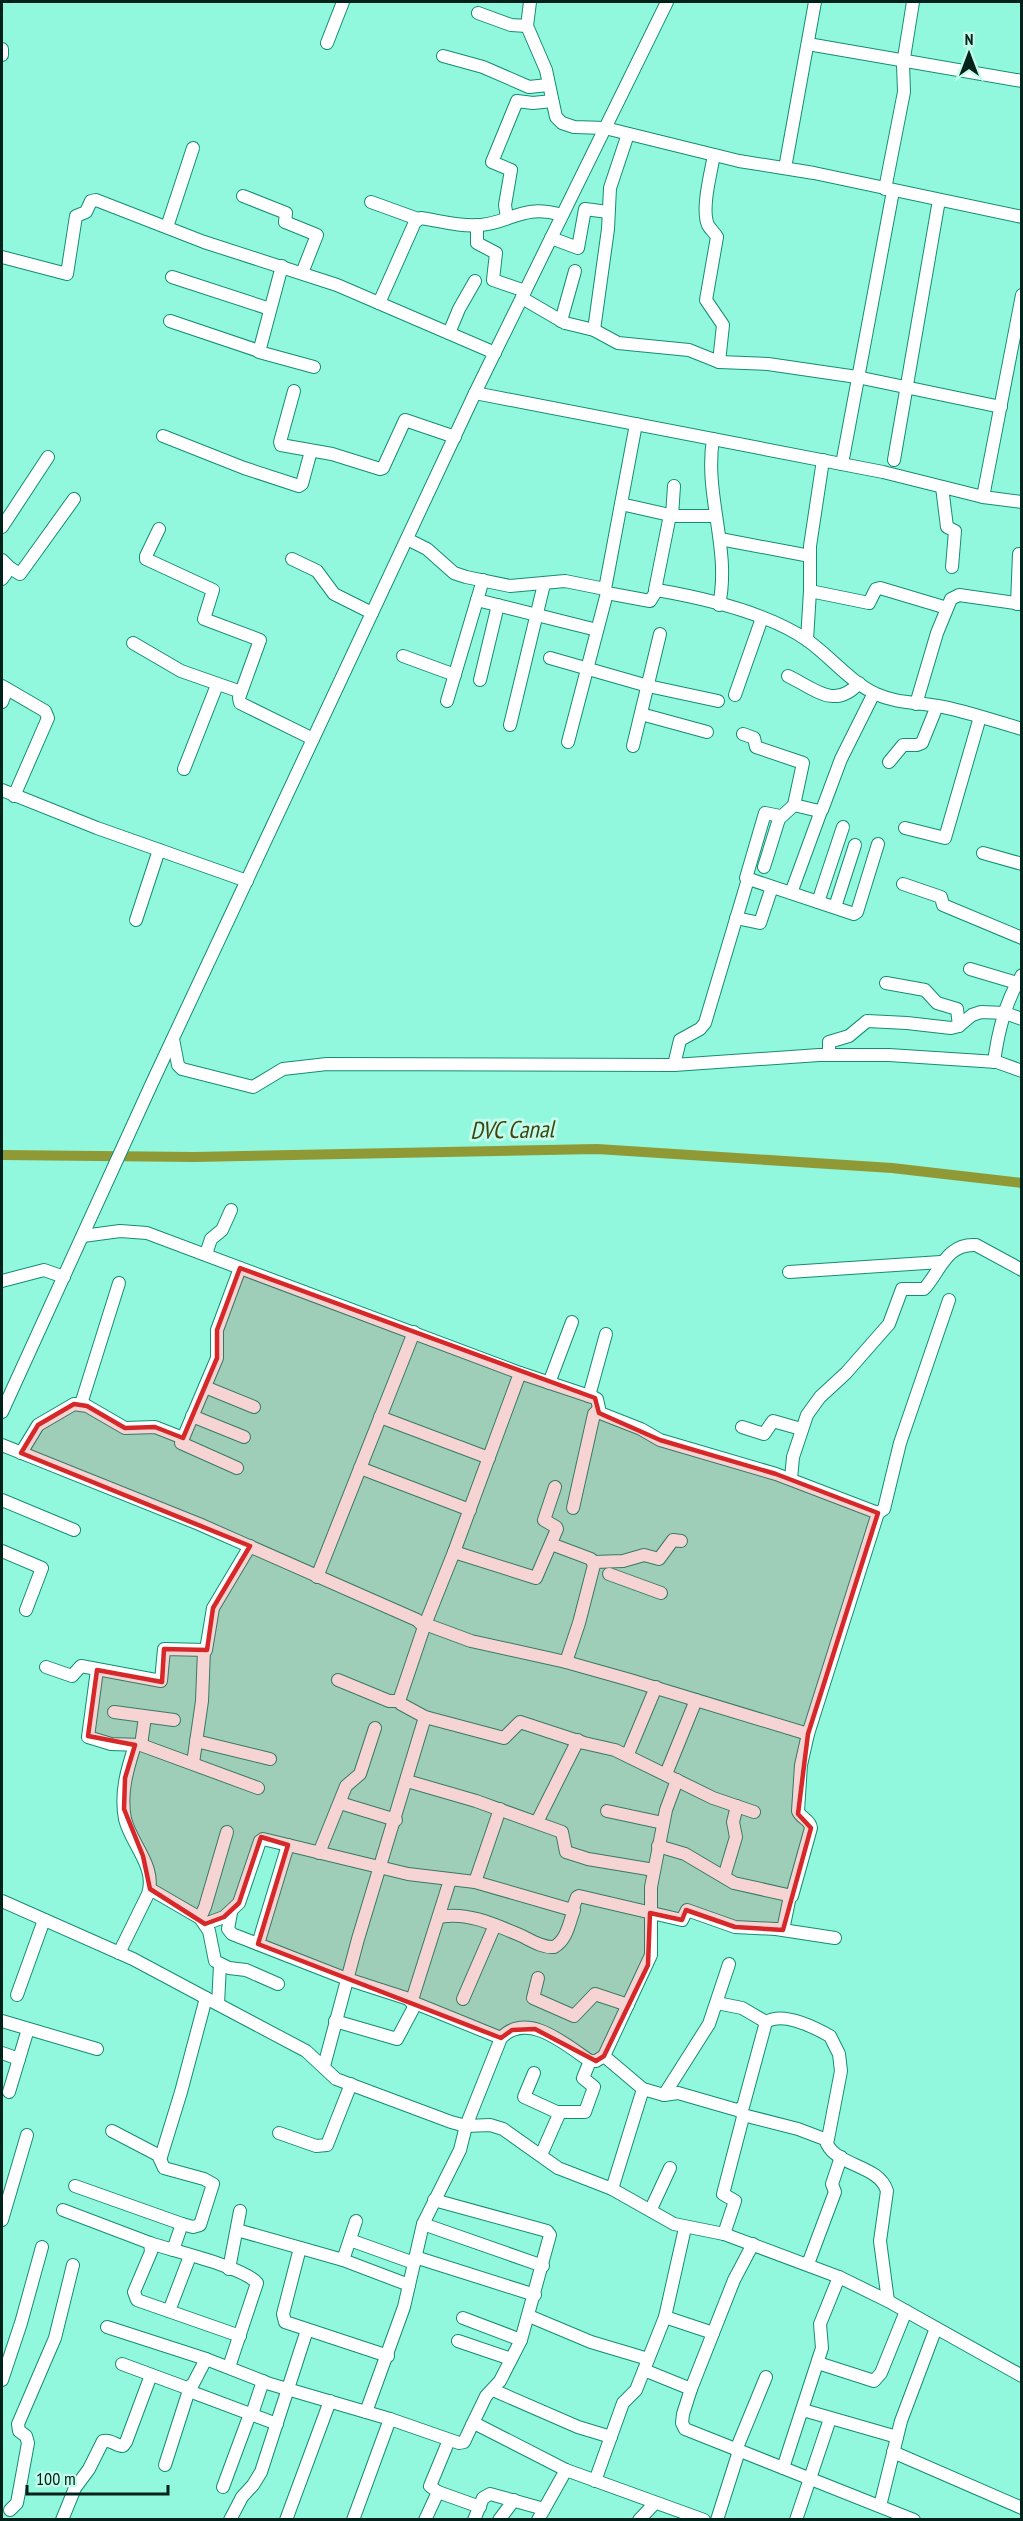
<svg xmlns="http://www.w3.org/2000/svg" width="1023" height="2521" font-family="'PT Sans Narrow',sans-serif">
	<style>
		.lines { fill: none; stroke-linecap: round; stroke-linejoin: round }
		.canal { stroke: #8f9a36; stroke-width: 10 }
		.minor-casing { stroke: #138d75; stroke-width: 14 }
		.minor { stroke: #fff; stroke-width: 12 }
		.marked { fill: #d62828; fill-opacity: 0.2; stroke: #d62828; stroke-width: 4.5; stroke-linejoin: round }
		.labels { text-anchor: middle; stroke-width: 6; stroke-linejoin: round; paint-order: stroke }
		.water-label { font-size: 24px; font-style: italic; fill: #404510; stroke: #c3fdec }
	</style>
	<rect width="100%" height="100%" fill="#91f8dd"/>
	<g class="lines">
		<polyline class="canal" points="2,1155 194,1157 597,1149 892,1168 1022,1183"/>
		<g class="minor-casing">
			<g id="minor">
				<polyline points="530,2 527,26 546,70 556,117 562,123 574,127 605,128 739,161 814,173 1022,217"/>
				<polyline points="478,13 511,25 527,26"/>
				<polyline points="327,43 343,2"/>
				<polyline points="808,44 1022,81"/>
				<polyline points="2,49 2,55"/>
				<polyline points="443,56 483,67 529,87 548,85"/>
				<path d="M714 155C711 172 701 209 708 225 710 229 715 233 717 237L706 300 723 325 719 362"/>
				<polyline points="785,168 815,2"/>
				<polyline points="885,189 904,92 903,64 913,2"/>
				<polyline points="243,196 286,213 285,222 317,235 302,273"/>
				<polyline points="371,202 418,219"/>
				<polyline points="507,218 505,205 511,170 492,162 517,101 533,103 552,101"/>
				<polyline points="477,225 477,243 496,253 493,280 525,291"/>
				<polyline points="167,227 193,148"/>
				<polyline points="551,238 578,248 585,209 608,212"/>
				<polyline points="2,257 67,274 76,216 86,212 91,201 96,200 204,242 337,285 495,353"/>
				<polyline points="282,266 259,352 314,367"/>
				<polyline points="172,277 270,309"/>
				<polyline points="522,298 565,323 594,330 618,343 689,350 719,362 768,364 857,377 1001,407"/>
				<path d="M379 303 415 222 421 218C440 221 461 227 481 225 515 221 522 204 562 215"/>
				<polyline points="170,321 259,351"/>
				<polyline points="561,321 575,271"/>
				<polyline points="594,330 608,229 610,188 628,134"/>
				<polyline points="449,333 459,309 475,281"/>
				<polyline points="294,391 280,442 281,445 332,454 380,469 383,468 405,420 455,437"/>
				<polyline points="475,393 883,472 983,497 1022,502"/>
				<path d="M636 424 605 589 607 593 650 601 657 590C703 598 768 613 807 640 831 657 849 681 876 694 896 703 916 702 938 706 966 711 994 721 1022 729"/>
				<polyline points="163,436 244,468 299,486 302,484 311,451"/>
				<path d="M713 439C704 496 731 549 719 605"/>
				<polyline points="894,460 939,200"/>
				<polyline points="842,464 893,191"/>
				<polyline points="942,487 947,527 955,531 952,567"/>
				<polyline points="983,497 1022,295"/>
				<polyline points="621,504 674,516 715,516"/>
				<polyline points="672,516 674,486"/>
				<polyline points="2,527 48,457"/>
				<polyline points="159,529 146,556 146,559 213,590 204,619 260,640 239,698 240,703 313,739"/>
				<polyline points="407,539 427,549 454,573 466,577 510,586 565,581 605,589"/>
				<polyline points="720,539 810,556"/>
				<polyline points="292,559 317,571 334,594 372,613"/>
				<polyline points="2,560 10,568 2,579"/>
				<polyline points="10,568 20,574 74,499"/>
				<polyline points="655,590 670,515"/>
				<polyline points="810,591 869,603 876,589 880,588 947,608"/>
				<polyline points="477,600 597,630"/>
				<polyline points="1017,604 1019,554"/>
				<polyline points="807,640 810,591 810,546 823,460"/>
				<polyline points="133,643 181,671 241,692"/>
				<polyline points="403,656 455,675"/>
				<polyline points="550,658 648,686 718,701"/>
				<path d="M788 676C815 689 835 710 859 683"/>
				<polyline points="480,680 498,605"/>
				<polyline points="2,686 45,711 48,718 14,796"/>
				<polyline points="735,695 762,618"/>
				<polyline points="447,701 483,580"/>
				<polyline points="2,702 7,689"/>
				<polyline points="916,704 937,633 951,599 959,595 1022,604"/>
				<polyline points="641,714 707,732"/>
				<polyline points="510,725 544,584"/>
				<polyline points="743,734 754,738 756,747 803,763 794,805"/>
				<polyline points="568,742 607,593"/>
				<polyline points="633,746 660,634"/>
				<polyline points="889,762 903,745 917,745 922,743 937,706"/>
				<polyline points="184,769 217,685"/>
				<polyline points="2,790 97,828 247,881"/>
				<polyline points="780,816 765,813 746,878 854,914 857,912 878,844"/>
				<polyline points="905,828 945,838 980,717"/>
				<polyline points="983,853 1022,864"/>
				<polyline points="764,867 779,819 794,805 819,811 822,810 841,759 874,693"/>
				<polyline points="903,884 941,897 943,905 1022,938"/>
				<polyline points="791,893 821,811"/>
				<polyline points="818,902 843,827"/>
				<polyline points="835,907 855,845"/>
				<polyline points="736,918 760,923 772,887"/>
				<polyline points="136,920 159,850"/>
				<polyline points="970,969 1017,983"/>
				<polyline points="886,983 925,990 937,1003 957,1009 959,1026"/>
				<polyline points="173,1039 178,1065 182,1069 253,1087 283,1069 327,1064 674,1065 819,1055 889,1055 997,1062 1022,1071"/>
				<polyline points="829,1055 829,1042 849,1036 867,1021 907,1023 951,1028 959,1026 972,1015 981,1012 1005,1013 1022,1019"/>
				<path d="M994 1062C998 1032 1005 1001 1022 975"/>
				<polyline points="674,1065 680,1040 700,1029 705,1023 748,879"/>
				<polyline points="83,1236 120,1231 147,1233 520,1373 595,1398 597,1399 600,1413 641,1429 660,1440 776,1474 878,1513 808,1734 630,1680 566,1662 471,1641 425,1624"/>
				<polyline points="206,1254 211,1239 222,1230 231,1210"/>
				<polyline points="789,1272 941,1262"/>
				<polyline points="2,1281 44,1270 64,1277"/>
				<polyline points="549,1383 572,1322"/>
				<polyline points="205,1387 254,1407"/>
				<polyline points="589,1396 606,1334"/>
				<polyline points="81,1404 119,1283"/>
				<polyline points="2,1412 152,1083 475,393 667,2"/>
				<polyline points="192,1416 244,1437"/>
				<polyline points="380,1417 489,1458"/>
				<polyline points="742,1427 764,1434 773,1421 801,1429"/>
				<polyline points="2,1445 199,1524 417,1620 424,1627 399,1701 401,1704 425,1717 504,1738 520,1722 584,1743 615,1750 713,1798 754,1812"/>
				<polyline points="21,1453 38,1425 74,1404 87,1406 125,1428 155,1427 183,1438"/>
				<polyline points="237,1468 181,1443 217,1358 217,1330 240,1268"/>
				<polyline points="360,1468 470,1510"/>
				<path d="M791 1479 793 1457 807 1415 820 1397 846 1373 889 1324 902 1289H924C940 1272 946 1243 976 1245L1022 1270"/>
				<polyline points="2,1500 74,1530"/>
				<polyline points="573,1508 594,1414 598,1410"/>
				<polyline points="878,1513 884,1509 900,1443 949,1300"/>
				<polyline points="551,1544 591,1559 594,1565 579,1623 566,1662"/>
				<polyline points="2,1551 42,1568 26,1610"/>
				<polyline points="454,1552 536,1578 557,1529 556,1527 544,1520 555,1487"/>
				<polyline points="594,1562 623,1561 644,1555 659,1559 673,1540 681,1541"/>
				<polyline points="609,1574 661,1593"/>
				<polyline points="317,1577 414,1332"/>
				<polyline points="424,1627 454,1552 520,1373"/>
				<polyline points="46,1667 72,1676 81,1666 161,1681 164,1649 206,1650 213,1608 250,1546"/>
				<polyline points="97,1670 88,1737 111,1744 141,1745 258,1788"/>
				<polyline points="338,1680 389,1701 399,1701"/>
				<polyline points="114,1712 174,1720"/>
				<polyline points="196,1741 270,1759"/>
				<polyline points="141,1745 145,1717"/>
				<polyline points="628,1754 656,1687"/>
				<polyline points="193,1763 202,1701 204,1650"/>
				<polyline points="666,1774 696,1700"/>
				<path d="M677 1780 666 1810 651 1887V1955L604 2056 643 2089 664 2095 678 2093 737 2110 743 2107 766 2022C783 2011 814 2027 830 2036L839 2054 841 2071 827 2144C839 2167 879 2165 887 2191L880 2241 888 2301"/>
				<polyline points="407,1781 476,1801 562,1832 566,1852 588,1859 654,1870"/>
				<polyline points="340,1803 396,1820"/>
				<polyline points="607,1811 663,1823"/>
				<polyline points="537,1822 578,1740"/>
				<path d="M658 1846 685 1854 734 1883 792 1896 811 1828C810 1819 801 1819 798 1811L801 1765 808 1734"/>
				<polyline points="319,1853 346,1786 360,1774 375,1728"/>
				<polyline points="724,1877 736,1837 733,1822 737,1806"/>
				<polyline points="475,1882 500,1809"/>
				<polyline points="150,1889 200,1918 209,1931 215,1961 229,1968 246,1970 278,1984"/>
				<polyline points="2,1901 133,1959 206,1998 306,2051 336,2079 451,2122 466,2126 490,2125 503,2129 558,2168 612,2189 674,2224 724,2234 839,2277 888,2301 1022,2376"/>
				<polyline points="231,1913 228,1929 232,1934 347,1979 412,2000 450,1880"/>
				<path d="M440 1917C467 1911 498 1926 522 1936 532 1941 543 1948 554 1947 567 1940 569 1923 574 1910"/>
				<polyline points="200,1918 205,1907 227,1832"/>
				<polyline points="205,1924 224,1917 239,1903 260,1841 263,1839 408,1874 475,1882 572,1910 577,1897 579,1896 682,1920 687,1910 735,1927 776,1929 835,1938"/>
				<polyline points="783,1930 790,1896"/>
				<polyline points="258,1944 288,1845"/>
				<path d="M119 1953 148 1894C157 1867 131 1844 125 1819 120 1793 127 1770 135 1745"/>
				<polyline points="538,1978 533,1998 574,2016 595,1994 628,2005"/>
				<polyline points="17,1995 44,1920"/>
				<polyline points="463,1999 495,1925"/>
				<polyline points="410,2001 501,2038"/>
				<polyline points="717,2003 742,2008 766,2022"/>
				<polyline points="218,2004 220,1965"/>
				<polyline points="2,2021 97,2049"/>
				<polyline points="335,2021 397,2039 413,2009 413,1999"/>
				<polyline points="2,2053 19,2059"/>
				<polyline points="324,2066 358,1939 425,1717"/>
				<polyline points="534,2073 524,2097 559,2113"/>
				<polyline points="9,2092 28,2029"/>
				<polyline points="664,2095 709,2024 729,1964"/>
				<polyline points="743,2115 798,2129 827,2140"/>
				<polyline points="279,2133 316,2146 327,2145 351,2084"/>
				<polyline points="541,2155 560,2112 585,2112 594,2087 583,2078 590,2061"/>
				<polyline points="161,2157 181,2092 206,1998"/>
				<polyline points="75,2186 182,2224 193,2227 200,2225 213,2184 204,2179 164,2168 158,2155 112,2131"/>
				<polyline points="612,2189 643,2089"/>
				<polyline points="434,2200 547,2231 550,2235 521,2340 500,2381 486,2396 472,2425"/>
				<polyline points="651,2209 670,2168"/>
				<polyline points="63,2210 150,2243 151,2252 134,2292 137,2300 240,2336"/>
				<polyline points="2,2220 27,2135"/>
				<polyline points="423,2224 543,2266"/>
				<polyline points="237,2230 343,2260 409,2285"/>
				<polyline points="724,2234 735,2201 723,2194 743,2117 741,2110"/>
				<polyline points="350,2240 414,2263"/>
				<path d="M150 2243C173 2251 244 2267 257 2283L229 2367"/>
				<polyline points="753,2244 734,2280 691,2389 683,2414 682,2423 685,2429 914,2520"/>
				<polyline points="300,2248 283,2314 285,2322 388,2356"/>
				<polyline points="173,2250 182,2224"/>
				<polyline points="415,2257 535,2295"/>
				<polyline points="343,2260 356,2221"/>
				<polyline points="808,2264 835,2192 832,2184 841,2157"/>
				<polyline points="229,2269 240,2211"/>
				<polyline points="169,2311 190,2256"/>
				<polyline points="529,2316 591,2342 648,2359"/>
				<polyline points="665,2317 713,2333"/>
				<polyline points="463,2318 521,2340"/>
				<polyline points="107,2327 206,2359 270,2384 390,2419 459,2443 464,2442 472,2425 476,2424 566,2470 704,2520"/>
				<polyline points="458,2341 511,2359"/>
				<polyline points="818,2363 874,2381 881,2373 906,2311"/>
				<polyline points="122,2364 187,2388 193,2384 206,2359"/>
				<polyline points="644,2370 691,2389"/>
				<polyline points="2,2380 21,2323 42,2247"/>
				<polyline points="493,2390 578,2427 611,2437"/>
				<polyline points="189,2391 277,2424"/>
				<polyline points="803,2410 897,2437"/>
				<path d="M366 2412 404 2307 423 2224 460 2150 466 2126 501 2038C528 2010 567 2046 590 2061H596L604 2056"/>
				<polyline points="252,2414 263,2381"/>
				<polyline points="449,2440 430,2486 438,2492 480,2507"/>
				<polyline points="736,2450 766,2377"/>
				<polyline points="893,2452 1022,2508"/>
				<polyline points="165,2465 190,2387"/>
				<polyline points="783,2468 822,2348 820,2324 839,2277"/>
				<polyline points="595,2481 623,2403 636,2390 665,2317 685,2228"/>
				<polyline points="223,2487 250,2414"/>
				<polyline points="880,2506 901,2421 936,2328"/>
				<polyline points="10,2510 17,2503 28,2443 26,2436 19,2431 18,2424 55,2338 73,2265"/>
				<path d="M62 2520 75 2488 89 2469 103 2441C111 2439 116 2446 123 2446L126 2442 151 2375"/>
				<polyline points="230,2520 242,2497 253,2485 261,2472 307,2330"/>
				<polyline points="286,2520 330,2401"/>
				<polyline points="353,2520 390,2419"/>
				<polyline points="425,2520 438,2492"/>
				<polyline points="474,2520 483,2498 490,2494 544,2509"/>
				<polyline points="499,2520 514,2500"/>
				<polyline points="538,2520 566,2470"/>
				<polyline points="639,2520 655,2503"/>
				<polyline points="717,2520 739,2451"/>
				<polyline points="796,2520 830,2419"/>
			</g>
		</g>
		<use href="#minor" class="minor"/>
	</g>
	<path class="marked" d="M240 1268 595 1398 599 1413 660 1440 776 1474 878 1513 808 1734 798 1814 811 1828 783 1930 735 1927 686 1910 682 1920 650 1913 648 1965 604 2056 596 2061 535 2029 512 2030 501 2038 258 1944 288 1845 261 1837 239 1903 224 1917 205 1924 150 1889 143 1856 124 1809 125 1778 135 1745 88 1736 97 1670 162 1682 164 1649 207 1650 213 1608 250 1546 21 1453 38 1425 74 1404 87 1406 125 1428 155 1427 183 1438 217 1358V1330Z"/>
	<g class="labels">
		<g class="water-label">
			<text transform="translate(512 1130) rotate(-1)" y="8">DVC Canal</text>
		</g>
	</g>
	<rect width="1023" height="2521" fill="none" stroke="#00221a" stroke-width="6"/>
	<g transform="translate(969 54)" stroke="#c3fdec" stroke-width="4.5" paint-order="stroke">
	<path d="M0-4.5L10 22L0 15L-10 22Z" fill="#00221a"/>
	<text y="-9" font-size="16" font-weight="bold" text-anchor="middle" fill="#00221a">N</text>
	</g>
	<path d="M27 2485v9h141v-9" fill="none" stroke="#00221a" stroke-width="3"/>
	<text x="36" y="2485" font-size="18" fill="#00221a" stroke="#c3fdec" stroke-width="4.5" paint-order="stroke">100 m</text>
</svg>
